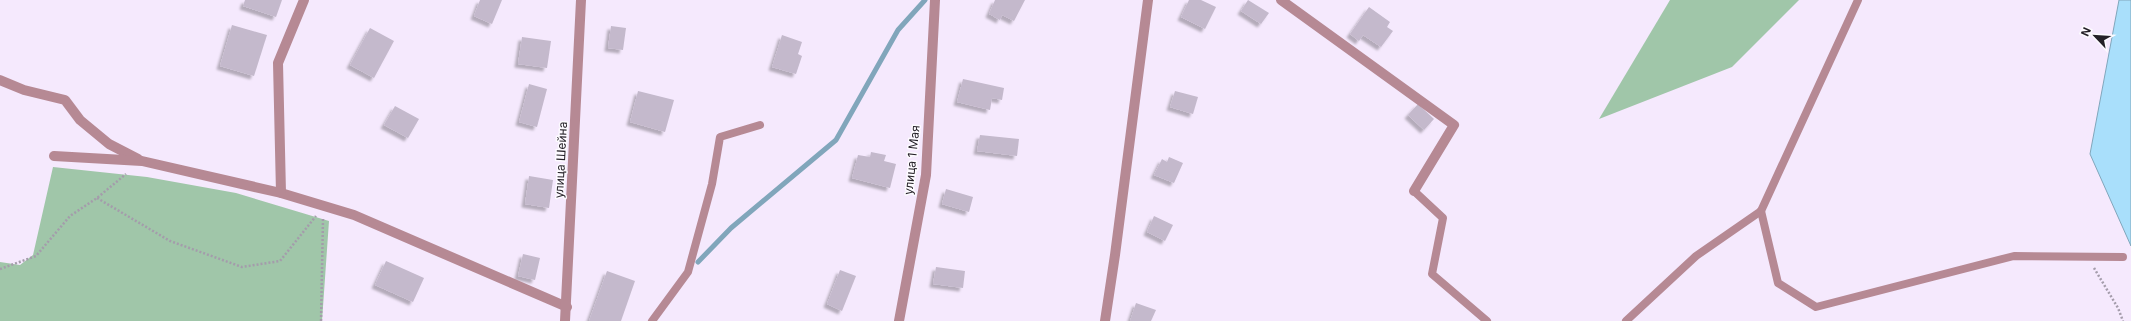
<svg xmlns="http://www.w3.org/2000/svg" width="2131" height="321" font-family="Inter,sans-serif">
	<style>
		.green { fill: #a0c6a9 }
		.water { fill: #a9dffb; stroke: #81a6bb }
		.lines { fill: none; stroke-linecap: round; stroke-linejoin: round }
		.stream { stroke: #81a6bb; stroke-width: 5 }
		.building { fill: #c4b9cc; filter: url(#shadow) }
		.path { stroke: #a49cab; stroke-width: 2.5; stroke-dasharray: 2 2; stroke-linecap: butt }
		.service { stroke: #b68994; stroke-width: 8 }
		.minor { stroke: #b68994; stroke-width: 10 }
		.tertiary { stroke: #b68994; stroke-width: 10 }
		.labels { text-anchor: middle; stroke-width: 3; stroke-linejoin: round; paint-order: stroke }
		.street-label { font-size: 12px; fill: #242027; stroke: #fdfbff }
	</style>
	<defs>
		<filter id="shadow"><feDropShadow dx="-3.5" dy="3.5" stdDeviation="1" flood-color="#0004"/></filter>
	</defs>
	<rect width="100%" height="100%" fill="#f5e9fd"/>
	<g class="green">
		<polygon points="1670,0 1799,0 1732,67 1599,119"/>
		<polygon points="53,167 147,177 236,193 329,221 322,321 0,321 0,262 20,265 33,255"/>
	</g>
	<polygon class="water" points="2119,0 2131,0 2131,246 2090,154"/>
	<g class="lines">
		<polyline class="stream" points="698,262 731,228 836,140 898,30 925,0"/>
	</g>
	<g class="building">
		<polygon points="245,0 282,0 276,17 243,6"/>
		<polygon points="480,0 502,0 492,24 474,16"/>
		<polygon points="995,0 1025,0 1014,21 1002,15 1000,20 989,14"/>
		<polygon points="1189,0 1201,0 1216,7 1205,29 1181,17"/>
		<polygon points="1248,0 1269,13 1261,24 1241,11"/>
		<polygon points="1369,7 1390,22 1387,27 1393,31 1381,47 1363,35 1359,41 1350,34"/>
		<polygon points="232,25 267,35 254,76 220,66"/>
		<polygon points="611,26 626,28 623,50 608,48"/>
		<polygon points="370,28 394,41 374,78 350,65"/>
		<polygon points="782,35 802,42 798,54 802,56 796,74 772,67"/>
		<polygon points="522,37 551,41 547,68 518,64"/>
		<polygon points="963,79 1004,88 1002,100 992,98 990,110 957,102"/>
		<polygon points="529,84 547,89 537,127 519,122"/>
		<polygon points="638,91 674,100 665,132 630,122"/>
		<polygon points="1175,91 1198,97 1193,114 1170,107"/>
		<polygon points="1418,104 1434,119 1424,130 1408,115"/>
		<polygon points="395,106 419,119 408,138 384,125"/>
		<polygon points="980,135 1019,139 1017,156 977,151"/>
		<polygon points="871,152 886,155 884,161 896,164 890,188 852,178 858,155 870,157"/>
		<polygon points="1169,157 1183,163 1174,183 1154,175 1162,159 1167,162"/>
		<polygon points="529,176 553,180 549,208 525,204"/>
		<polygon points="946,189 973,197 969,212 942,204"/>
		<polygon points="1154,216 1173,225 1165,241 1147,232"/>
		<polygon points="523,254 540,258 535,280 518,276"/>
		<polygon points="386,261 424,278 413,302 375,285"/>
		<polygon points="936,267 965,271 963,288 933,284"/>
		<polygon points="840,270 856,276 842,311 827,304"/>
		<polygon points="607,271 635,281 621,321 589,321"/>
		<polygon points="1136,303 1156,310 1151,321 1130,321"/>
	</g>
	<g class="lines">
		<g class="path">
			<polyline points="97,198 170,241 242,267 280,261 316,216"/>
			<polyline points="2094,268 2118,308 2123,321"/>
			<polyline points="0,269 36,256 70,216 97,198 126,174"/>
			<polyline points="321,321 323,219"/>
		</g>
		<g class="service">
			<polyline points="1414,191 1443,218 1432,274 1487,321"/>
			<polyline points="1761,211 1778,283 1816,307 2014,256 2123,257"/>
			<polyline points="652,321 688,272 712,184 720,137 760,125"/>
			<polyline points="1626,321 1696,256 1761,211 1858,0"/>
		</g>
		<g class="minor">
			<polyline points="1281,0 1454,125 1414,191"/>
			<polyline points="0,80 24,90 65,100 80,120 109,144 138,159"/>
			<polyline points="54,156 142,161 281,193 354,215 567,307"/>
			<polyline points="281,193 278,63 304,0"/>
			<polyline points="899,321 926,175 935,0"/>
			<polyline points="1105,321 1115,255 1148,0"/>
		</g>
		<polyline class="tertiary" points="565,321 581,0"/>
	</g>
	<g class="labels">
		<g class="street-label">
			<text transform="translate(561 160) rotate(-87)" y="4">улица Шейна</text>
			<text transform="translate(912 160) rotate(-84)" y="4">улица 1 Мая</text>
		</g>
	</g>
	<g transform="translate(2095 36) rotate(295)" stroke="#fdfbff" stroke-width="3" paint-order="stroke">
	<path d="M0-3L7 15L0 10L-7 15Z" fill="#242027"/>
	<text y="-6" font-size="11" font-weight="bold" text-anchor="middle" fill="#242027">N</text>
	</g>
</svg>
